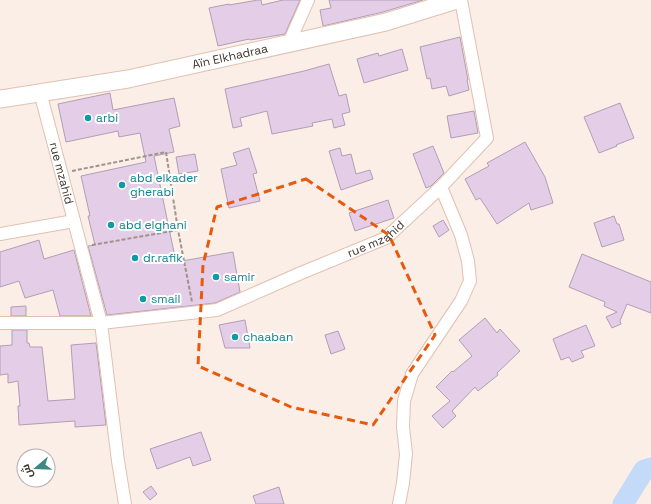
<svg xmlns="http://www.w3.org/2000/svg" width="651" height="504" font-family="'Space Grotesk',Cairo,sans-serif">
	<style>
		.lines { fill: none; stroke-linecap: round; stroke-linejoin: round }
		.river { stroke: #c3dbf8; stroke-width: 21 }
		.building { fill: #e4cde6; stroke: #b39db5 }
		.street-casing { stroke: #e0c1b0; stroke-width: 14 }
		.secondary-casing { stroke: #e0c1b0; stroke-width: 19 }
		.path { stroke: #9f938c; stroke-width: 2; stroke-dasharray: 4 2; stroke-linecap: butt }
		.street { stroke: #fff; stroke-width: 12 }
		.secondary { stroke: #fff; stroke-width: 17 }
		.marked { fill: none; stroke: #e8590c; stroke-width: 3; stroke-dasharray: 8 5; stroke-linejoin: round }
		.culture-dot { fill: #0f9aa8; stroke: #fff; stroke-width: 1.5 }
		.labels { text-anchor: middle; stroke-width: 4; stroke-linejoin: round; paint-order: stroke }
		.street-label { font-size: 12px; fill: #3f332c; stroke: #fff }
		.culture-label { font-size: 12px; fill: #0d838f; stroke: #fff; text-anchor: start }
	</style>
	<rect width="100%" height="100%" fill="#fbeee7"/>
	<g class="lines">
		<polyline class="river" points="623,504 644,470 651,468"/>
	</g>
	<g class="building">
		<polygon points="258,0 261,0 262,5 283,0 300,0 285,34 250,40 249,39 218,46 209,8 229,4 229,5"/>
		<polygon points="329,0 423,0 383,12 323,26 320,10 331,8"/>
		<polygon points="460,37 468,80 467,80 469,90 449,96 446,86 432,89 430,78 427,79 420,47"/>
		<polygon points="402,49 408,70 364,83 357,59 378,53 379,56"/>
		<polygon points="329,64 339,96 346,94 350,112 342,114 345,125 334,128 332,119 312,123 313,126 272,134 267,111 240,118 242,126 233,128 225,89 304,71"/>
		<polygon points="110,93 113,110 174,98 180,126 169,129 174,152 154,156 176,262 233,252 240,292 215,303 107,315 88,246 95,245 88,216 90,216 81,176 146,162 140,133 119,137 118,131 66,142 58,104"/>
		<polygon points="620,103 634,138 616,145 617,146 599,153 584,117"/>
		<polygon points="474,111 478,133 451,138 447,116"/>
		<polygon points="525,142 545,177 553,203 531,210 529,203 497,224 480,198 476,200 465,179 489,166 487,163"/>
		<polygon points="433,146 444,173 431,186 426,188 413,154"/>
		<polygon points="249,148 257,173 253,174 260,201 229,208 221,169 237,165 233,153"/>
		<polygon points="340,148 342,156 351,154 356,174 370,170 373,179 341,190 329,151"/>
		<polygon points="195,154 198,171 179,174 176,157"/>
		<polygon points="388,200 394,218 355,231 349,213"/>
		<polygon points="614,216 617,224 619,224 624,240 602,247 594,223"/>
		<polygon points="443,220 449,230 439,237 433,226"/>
		<polygon points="39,240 44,259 74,250 91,316 60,316 53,290 25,298 19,281 0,287 0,252"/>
		<polygon points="582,254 651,282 651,313 627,304 620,321 621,324 612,328 606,317 617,312 604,306 605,302 569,287"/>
		<polygon points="26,306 26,316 11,316 11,307"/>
		<polygon points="485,318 497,333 500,329 520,351 497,373 498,375 478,391 475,387 452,411 456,416 443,428 432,416 450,401 436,387 452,371 453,372 472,356 459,340"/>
		<polygon points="245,320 250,348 225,348 219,325"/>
		<polygon points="586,325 595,346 581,351 584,357 572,362 569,357 561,360 553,339"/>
		<polygon points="12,330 27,330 27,343 29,343 30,347 42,347 48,401 75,399 71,345 96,343 106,425 75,427 75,421 19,425 18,406 20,406 18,381 8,383 8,374 0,375 0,346 12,345"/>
		<polygon points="338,331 345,349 331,354 325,335"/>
		<polygon points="201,432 211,460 193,466 190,457 157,469 150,449"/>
		<polygon points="151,486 157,494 150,500 143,492"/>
		<polygon points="279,487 284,504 256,504 253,496"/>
	</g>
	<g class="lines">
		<g class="street-casing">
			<g id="street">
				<polyline points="289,43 308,0"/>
				<path id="s1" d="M40 92 101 323 118 461 125 504"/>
				<polyline points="0,234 74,221"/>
				<path id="s2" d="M0 323H101L217 310 301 273 386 238 441 187 487 138 461 0"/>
				<polyline points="399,504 403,483 406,454 403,427 404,401 412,374 461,301 470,281 468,261 461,235 441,187"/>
			</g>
		</g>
		<g class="secondary-casing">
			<g id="secondary">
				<path id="s3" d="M0 99 128 79 386 22 457 0"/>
			</g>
		</g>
		<g class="path">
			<polyline points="72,171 166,152 178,230"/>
			<polyline points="92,245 178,230 192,302"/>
		</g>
		<use href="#street" class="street"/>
		<use href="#secondary" class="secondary"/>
	</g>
	<path class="marked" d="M306 179 389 235 435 335 373 425 291 407 198 366 203 265 217 207Z"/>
	<g class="culture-dot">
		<circle cx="88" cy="118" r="4"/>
		<circle cx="122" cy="185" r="4"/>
		<circle cx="111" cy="225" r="4"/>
		<circle cx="135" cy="258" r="4"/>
		<circle cx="216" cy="277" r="4"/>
		<circle cx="143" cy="299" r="4"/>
		<circle cx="235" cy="337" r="4"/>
	</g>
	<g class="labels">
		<g class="street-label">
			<text dy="4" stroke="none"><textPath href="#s3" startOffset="234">Aïn Elkhadraa</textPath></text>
			<text dy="4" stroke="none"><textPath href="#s1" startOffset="84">rue mzahid</textPath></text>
			<text dy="4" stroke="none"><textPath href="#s2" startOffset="392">rue mzahid</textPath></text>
		</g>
		<g class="culture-label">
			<text x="96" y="122">arbi</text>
			<text x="130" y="182">abd elkader<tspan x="130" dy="14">gherabi</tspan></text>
			<text x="119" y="229">abd elghani</text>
			<text x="143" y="262">dr.rafik</text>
			<text x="224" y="281">samir</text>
			<text x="151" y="303">smail</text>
			<text x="243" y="341">chaaban</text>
		</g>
	</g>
	<g transform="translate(36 468) rotate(251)"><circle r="19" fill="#ffffff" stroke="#b2adab"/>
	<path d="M0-3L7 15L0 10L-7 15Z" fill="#428882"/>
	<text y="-6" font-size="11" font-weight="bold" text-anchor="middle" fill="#3f332c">ش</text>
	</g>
</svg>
